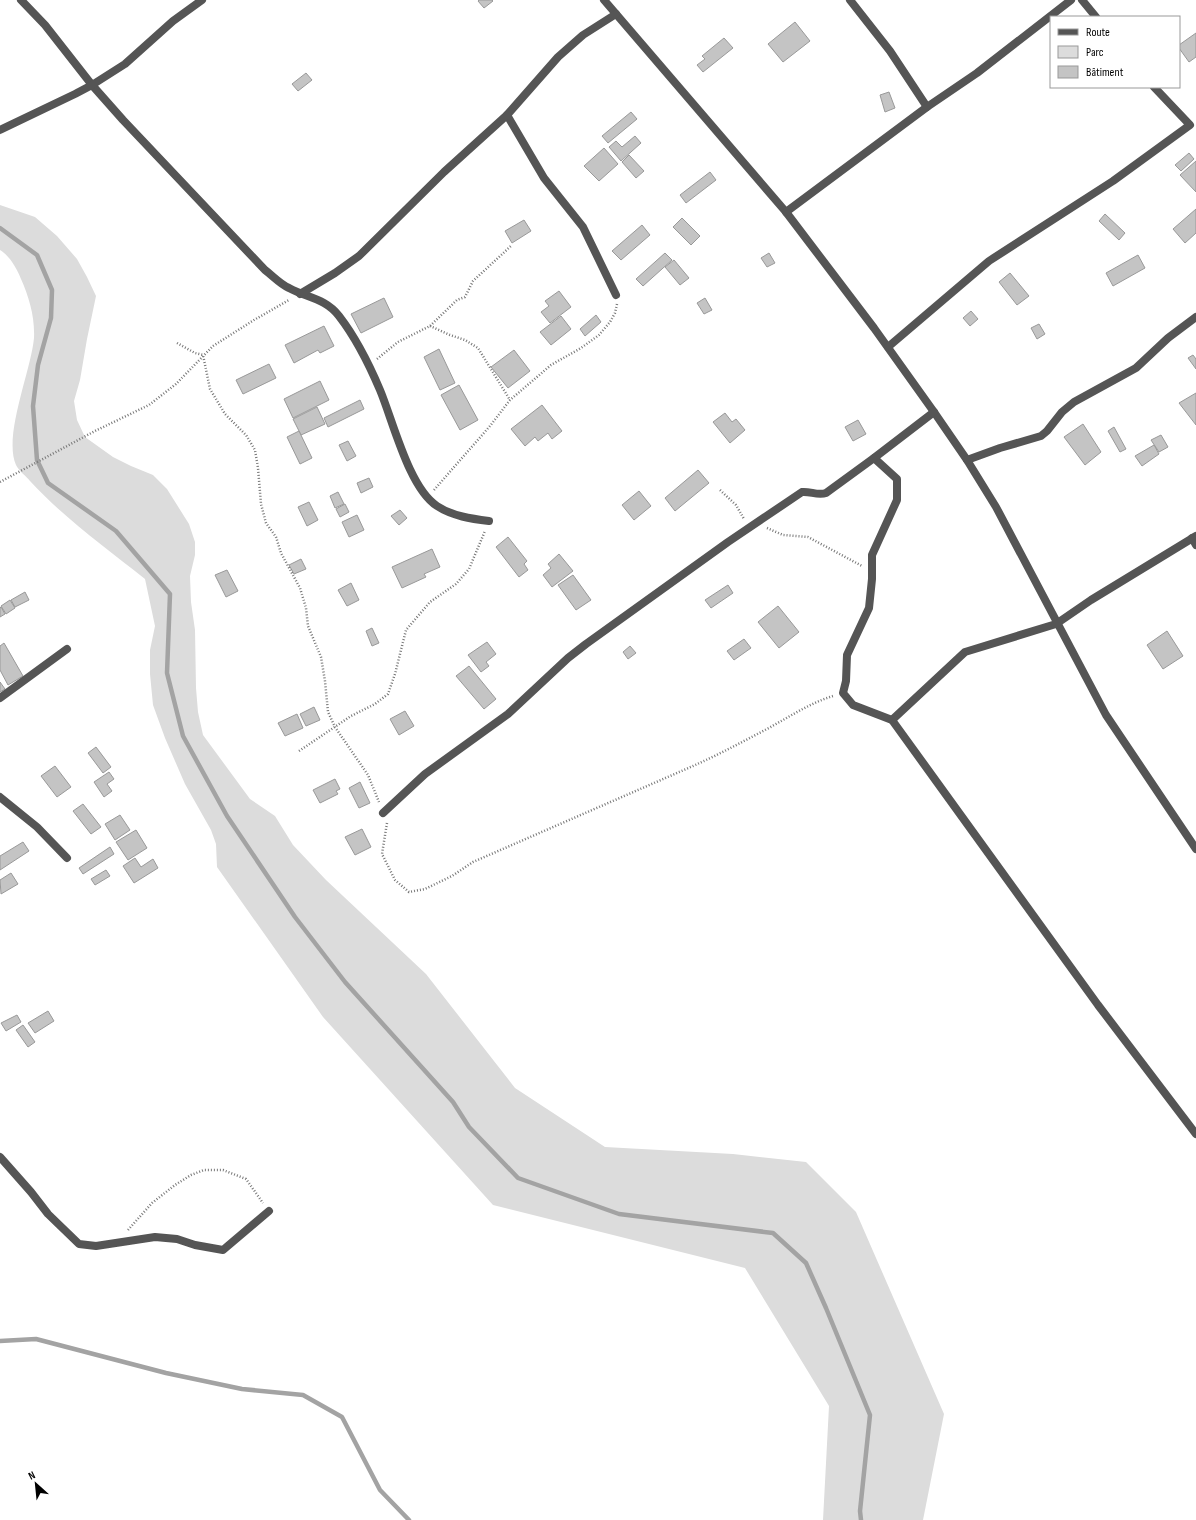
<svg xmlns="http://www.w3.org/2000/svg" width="1196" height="1520" font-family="'Sofia Sans Condensed',sans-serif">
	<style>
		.green { fill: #dcdcdc }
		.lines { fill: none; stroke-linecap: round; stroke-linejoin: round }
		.stream { stroke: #a3a3a3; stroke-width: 4.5 }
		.building { fill: #c4c4c4; stroke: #999 }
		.path { stroke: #777; stroke-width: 2.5; stroke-dasharray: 1 2; stroke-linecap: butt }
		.minor { stroke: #555; stroke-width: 8 }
	</style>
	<rect width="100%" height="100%" fill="#fff"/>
	<path class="green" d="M0 205 35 217 57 236 77 259 87 277 96 296 87 339 80 380 74 401 77 420 85 437 113 457 131 466 153 475 167 489 189 524 195 542V555L190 576 191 602 195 630 196 688 198 712 203 735 250 799 275 816 293 845 326 880 426 974 515 1088 605 1147 733 1154 806 1162 856 1212 944 1414 923 1520H823L829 1406 745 1268 493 1205 323 1017 217 867 216 844 211 830 185 784 165 738 153 705 150 674V650L155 626 145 579C106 548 64 518 30 481 26 476 19 471 16 465 3 436 31 371 34 338 35 317 29 297 21 279 17 269 10 256 0 250Z"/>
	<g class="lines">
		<g class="stream">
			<polyline points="0,228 37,255 52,290 51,318 38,365 33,406 37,460 48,483 116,531 170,594 167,673 183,736 227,816 295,917 345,982 453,1102 469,1127 518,1178 619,1214 773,1233 806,1263 826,1308 870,1415 860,1511 861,1520"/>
			<polyline points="0,1341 36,1339 166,1373 242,1389 303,1395 342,1417 380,1490 409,1520"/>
		</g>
	</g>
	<g class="building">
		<polygon points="479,0 492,0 493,1 484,8 478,1"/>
		<polygon points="795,22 810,41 783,62 768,44"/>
		<polygon points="1196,33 1196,57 1189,62 1179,48 1179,45"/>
		<polygon points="724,38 733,48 703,72 697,65 705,59 702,56"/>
		<polygon points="306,73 312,80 298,91 292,84"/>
		<polygon points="889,92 895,108 885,112 880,95"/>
		<polygon points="631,112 637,119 608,143 602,136"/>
		<polygon points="635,136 641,143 621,161 609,147 616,141 622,147"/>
		<polygon points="604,148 618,164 599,181 584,166"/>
		<polygon points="1189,153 1194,159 1181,171 1175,165"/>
		<polygon points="629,155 644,171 636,178 622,162"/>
		<polygon points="1196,161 1196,192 1180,175"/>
		<polygon points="710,172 716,180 686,203 680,195"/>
		<polygon points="1196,209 1196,233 1185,243 1173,229"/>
		<polygon points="1105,214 1125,233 1119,240 1099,221"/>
		<polygon points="682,218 700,236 691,245 673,227"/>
		<polygon points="524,220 531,231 512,243 505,231"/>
		<polygon points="642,225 650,235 621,260 612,251"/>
		<polygon points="665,253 672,260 643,286 636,279"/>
		<polygon points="769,253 775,263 767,267 761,258"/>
		<polygon points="1138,255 1145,268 1113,286 1106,273"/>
		<polygon points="674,260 689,278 680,285 665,267"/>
		<polygon points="1010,273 1029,296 1017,305 999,282"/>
		<polygon points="559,291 571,307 550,323 541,312 549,306 545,301"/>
		<polygon points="384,298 393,317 361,333 351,314"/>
		<polygon points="705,298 712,310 704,314 697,303"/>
		<polygon points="971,311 978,319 970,326 963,318"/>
		<polygon points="596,315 601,322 585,336 580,329"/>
		<polygon points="561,316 571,329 551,345 540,332"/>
		<polygon points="1039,324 1045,334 1037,339 1031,328"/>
		<polygon points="324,326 334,346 320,353 318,350 294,363 285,345"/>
		<polygon points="439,349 455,383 440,390 424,357"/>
		<polygon points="514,350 530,371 508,388 491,367"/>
		<polygon points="1193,355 1196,359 1196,369 1188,358"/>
		<polygon points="269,364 276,378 243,394 236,380"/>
		<polygon points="320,381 329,400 293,418 284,399"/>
		<polygon points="459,385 478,420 460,430 441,395"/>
		<polygon points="1196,393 1196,425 1179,403"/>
		<polygon points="360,400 364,409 328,427 324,418"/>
		<polygon points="542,405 562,431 552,439 548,433 538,441 535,437 525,446 511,429"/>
		<polygon points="317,407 325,424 301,435 293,419"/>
		<polygon points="725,413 732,422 736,419 745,430 730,443 713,422"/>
		<polygon points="858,420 866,434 853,441 845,427"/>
		<polygon points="1083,424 1101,452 1085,465 1064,437"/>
		<polygon points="1114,427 1126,449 1120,452 1108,431"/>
		<polygon points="299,431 312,458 300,464 287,437"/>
		<polygon points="1161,435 1168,447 1159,452 1151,440"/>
		<polygon points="348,441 356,456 347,461 339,445"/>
		<polygon points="1154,445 1159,454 1142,466 1135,456"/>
		<polygon points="698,470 709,483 675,511 665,498"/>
		<polygon points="369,478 373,487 361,493 357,483"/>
		<polygon points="639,491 651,506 634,520 622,505"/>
		<polygon points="338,492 344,504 335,508 330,496"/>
		<polygon points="309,502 318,520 307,526 298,507"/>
		<polygon points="345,504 349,512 340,517 336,509"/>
		<polygon points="400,510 407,518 399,525 391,516"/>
		<polygon points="357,515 364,530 349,537 342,522"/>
		<polygon points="508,537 527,561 524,564 528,570 519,577 496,547"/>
		<polygon points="432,549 440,567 424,574 426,577 402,588 392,567"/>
		<polygon points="559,554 573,571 552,587 543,575 551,568 548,564"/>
		<polygon points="301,559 306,569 294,574 289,565"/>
		<polygon points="227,570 238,591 226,597 215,575"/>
		<polygon points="573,575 591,600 576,610 558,585"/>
		<polygon points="351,583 359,600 347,606 338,590"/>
		<polygon points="728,585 733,593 711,608 705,600"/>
		<polygon points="25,592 29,600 15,607 11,600"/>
		<polygon points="10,600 15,608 6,614 1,606"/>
		<polygon points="778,606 799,632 779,648 758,622"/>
		<polygon points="1,607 5,614 0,617 0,608"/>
		<polygon points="372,628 379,643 372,646 366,631"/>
		<polygon points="1167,631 1183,656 1163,669 1147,645"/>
		<polygon points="744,639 751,648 734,660 727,651"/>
		<polygon points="487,642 496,654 486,662 489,666 481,672 468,655"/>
		<polygon points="4,643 23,676 8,685 0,670 0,646"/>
		<polygon points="630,646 636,653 628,659 623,652"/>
		<polygon points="469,666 496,699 484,709 456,676"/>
		<polygon points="0,682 5,689 0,692"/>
		<polygon points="314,707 320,720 306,726 300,714"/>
		<polygon points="405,711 414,726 399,735 390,719"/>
		<polygon points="297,714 303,728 285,736 278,723"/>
		<polygon points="96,747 111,767 103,773 88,753"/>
		<polygon points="55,766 71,787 57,797 41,776"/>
		<polygon points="109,772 114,779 107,784 112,791 104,797 94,782"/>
		<polygon points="335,779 340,789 336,791 338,794 320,803 313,790"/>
		<polygon points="360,782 370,803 359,808 349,788"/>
		<polygon points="83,804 101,827 91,834 73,811"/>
		<polygon points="120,815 130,830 115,840 105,824"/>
		<polygon points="362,829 371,847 355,855 345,837"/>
		<polygon points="136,830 147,848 128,860 116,842"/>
		<polygon points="23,842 29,851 0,870 0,856"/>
		<polygon points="110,847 114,854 83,874 79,868"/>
		<polygon points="135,858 141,867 153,859 158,868 134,883 123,866"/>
		<polygon points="106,870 110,876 95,885 91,879"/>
		<polygon points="11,873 18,884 1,894 0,880"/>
		<polygon points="48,1011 54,1021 35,1033 28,1023"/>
		<polygon points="17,1015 21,1022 6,1031 1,1023"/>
		<polygon points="23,1025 35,1042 28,1047 16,1030"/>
	</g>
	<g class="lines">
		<g class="path">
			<polyline points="430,326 450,335 465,340 478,348 510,400"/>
			<polyline points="177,343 195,353 203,355 210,389 225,414 246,435 255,450 258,468 261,504 266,523 276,537 281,553 300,588 306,608 308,626 321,657 325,681 328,712 335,727 368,775 379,802"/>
			<polyline points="377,359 398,342 430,326 457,300 465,297 473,281 512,245"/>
			<polyline points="0,482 95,431 149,405 176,384 213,346 254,320 289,300"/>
			<polyline points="434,490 490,426 510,400 551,365 581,348 599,335 610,322 615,313 617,304"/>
			<polyline points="720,490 736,505 744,519"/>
			<polyline points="767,528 783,535 808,537 862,566"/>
			<polyline points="299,751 351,716 375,704 388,694 395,674 406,630 430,602 456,584 469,569 485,531"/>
			<path d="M387 823 382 854 395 880 409 892 425 889 452 876 473 862 693 766C718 755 742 742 767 729 789 717 810 703 833 696"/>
			<polyline points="128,1230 152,1203 175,1185 191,1175 204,1170 223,1170 246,1179 263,1203"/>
		</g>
		<g class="minor">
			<path d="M21 0 45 25 92 85 123 120 265 270C273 276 280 284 289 288 307 298 325 298 339 316 356 338 369 364 380 390 393 421 409 488 437 506 452 516 472 519 489 521"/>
			<polyline points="604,0 786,212 874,328 934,412 967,460 996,507 1106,715 1196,849"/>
			<polyline points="850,0 890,51 927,107"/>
			<polyline points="1082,0 1096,17"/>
			<polyline points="507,115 544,178 583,227 616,295"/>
			<polyline points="0,130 75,94 92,85 125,64 173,21 202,0"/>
			<polyline points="786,212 927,107 977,73 1071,0"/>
			<polyline points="300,294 335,273 359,256 444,172 507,115 558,57 583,35 616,14"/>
			<polyline points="888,347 989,261 1113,181 1190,125 1154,87"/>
			<polyline points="874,458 897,479 897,500 872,555 872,579 869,608 847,655 846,681 843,693 853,705 892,720 1098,1005 1196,1134"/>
			<polyline points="967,460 1000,448 1041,436 1047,431 1062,412 1074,402 1136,368 1168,338 1196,317"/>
			<polyline points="1192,538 1196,545"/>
			<polyline points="0,698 67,649"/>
			<polyline points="892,720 965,652 1056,624 1091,600 1196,536"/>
			<polyline points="0,797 37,827 67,858"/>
			<path d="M383 813 425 774 508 714 568 658 586 644 728 542 802 492C810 491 818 496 826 493L874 458 934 412"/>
			<polyline points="0,1157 31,1192 48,1214 79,1244 96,1246 155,1237 177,1239 195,1245 223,1250 269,1211"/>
		</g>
	</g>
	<rect x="1050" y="16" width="130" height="72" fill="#ffffff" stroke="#999999"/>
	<rect x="1058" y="29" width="20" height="6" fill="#555555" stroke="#999999"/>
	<text x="1086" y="36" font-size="12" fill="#000000">Route</text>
	<rect x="1058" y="46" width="20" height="12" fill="#dcdcdc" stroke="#999999"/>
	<text x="1086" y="56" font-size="12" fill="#000000">Parc</text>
	<rect x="1058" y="66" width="20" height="12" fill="#c4c4c4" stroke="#999999"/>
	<text x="1086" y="76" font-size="12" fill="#000000">Bâtiment</text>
	<g transform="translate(36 1484) rotate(333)" stroke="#ffffff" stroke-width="3" paint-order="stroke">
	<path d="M0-3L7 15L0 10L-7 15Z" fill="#000000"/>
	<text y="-6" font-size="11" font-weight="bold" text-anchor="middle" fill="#000000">N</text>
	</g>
</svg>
